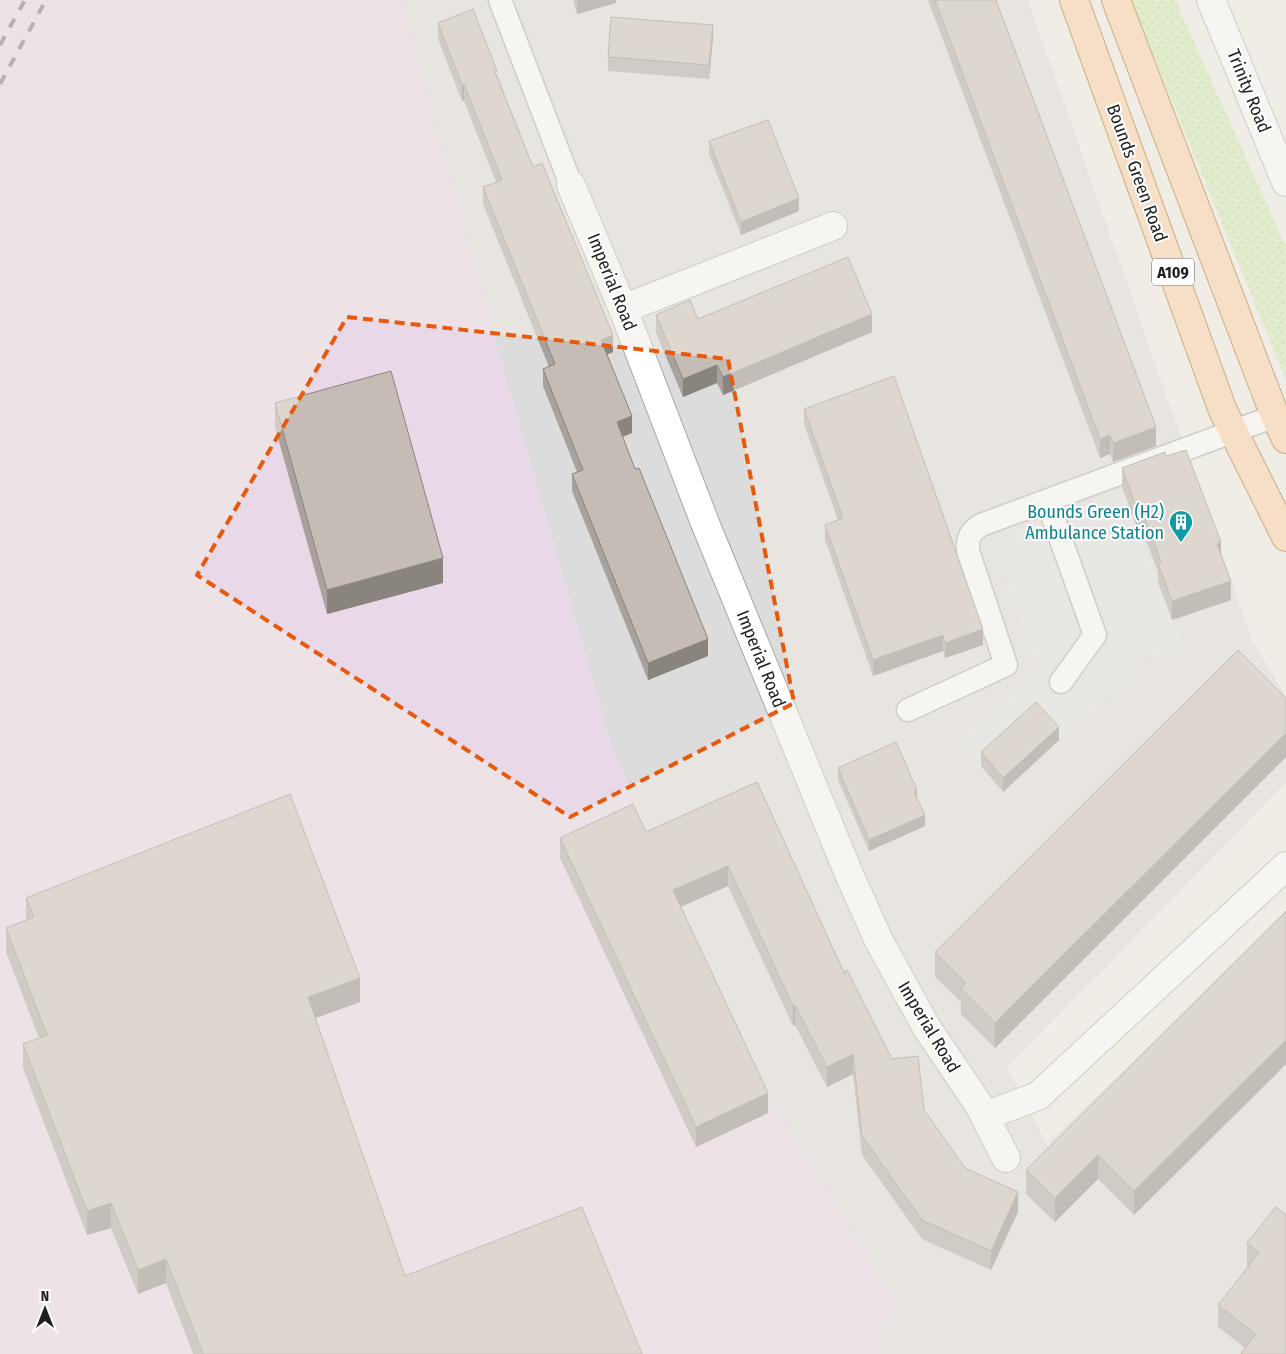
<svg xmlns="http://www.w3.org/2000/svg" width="1286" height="1354" font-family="'Fira Sans Condensed',sans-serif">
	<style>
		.residential { fill: #dddcdc }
		.railway { fill: #e9d8e7 }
		.grass { fill: url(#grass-dots) }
		.parking { fill: #dfdfdf }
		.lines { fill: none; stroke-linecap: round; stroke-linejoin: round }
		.service-casing { stroke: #a6a6a6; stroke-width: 25 }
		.minor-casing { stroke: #a6a6a6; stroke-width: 30 }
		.primary-casing { stroke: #9b6000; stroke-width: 30 }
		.service { stroke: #fff; stroke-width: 22 }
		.minor { stroke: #fff; stroke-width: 28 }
		.primary { stroke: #fccf9f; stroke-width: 28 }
		.rail { stroke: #6d6d6d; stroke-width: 4; stroke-dasharray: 10 10; stroke-linecap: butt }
		.wall { fill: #a9a29c }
		.shaded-wall { fill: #8a847f }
		.building { fill: #c5bcb5; stroke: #8a847f }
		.marked { fill: none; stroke: #e8590c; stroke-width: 4; stroke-dasharray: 10 6; stroke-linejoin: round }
		.labels { text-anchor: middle; stroke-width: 4; stroke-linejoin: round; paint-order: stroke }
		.shield { fill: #fff; stroke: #626262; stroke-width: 1 }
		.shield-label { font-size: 16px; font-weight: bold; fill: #1f1f1f }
		.street-label { font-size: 18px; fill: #1f1f1f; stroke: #fff }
		.culture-label { font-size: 18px; fill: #0d838f; stroke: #fff; text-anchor: end }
	</style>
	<defs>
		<pattern id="grass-dots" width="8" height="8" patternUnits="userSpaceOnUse" patternTransform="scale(1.25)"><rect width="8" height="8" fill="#cdeaac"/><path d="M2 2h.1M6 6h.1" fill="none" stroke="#b0c894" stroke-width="1.8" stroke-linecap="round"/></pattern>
	</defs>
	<rect width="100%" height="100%" fill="#f0ece6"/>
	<polygon class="residential" points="400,0 1028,0 1251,638 1286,697 1286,782 1007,1068 1075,1198 1049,1142 1286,915 1286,1354 874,1354 896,1297 872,1264 746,1060 613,750 458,211"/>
	<polygon class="railway" points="0,0 400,0 458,211 613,750 746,1060 872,1264 896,1297 874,1354 0,1354"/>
	<polygon class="grass" points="1131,0 1175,0 1286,247 1286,380"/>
	<polygon class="parking" points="1123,491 1182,645 1126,666 1133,675 1059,740 1036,715 981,766 958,740 1042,673 993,545 1027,525"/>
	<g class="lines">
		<g class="service-casing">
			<g id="service">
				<polyline points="500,0 571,185"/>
				<polyline points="1047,501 1095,635 1061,682"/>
				<path d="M908 710 1006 665 968 551C967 538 970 532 981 525L1275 416"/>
			</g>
		</g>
		<g class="minor-casing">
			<g id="minor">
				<polyline points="1211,0 1286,182"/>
				<polyline points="571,185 623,309 705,523 849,874 879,941 927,1028 979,1105 1006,1158"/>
				<polyline points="623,309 833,226"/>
				<polyline points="985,1116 1038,1096 1286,866"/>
			</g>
		</g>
		<g class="primary-casing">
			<g id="primary">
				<polyline points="1074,0 1223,411 1286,537"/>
				<polyline points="1116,0 1275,416 1286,439"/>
			</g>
		</g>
		<use href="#service" class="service"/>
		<use href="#minor" class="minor"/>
		<use href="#primary" class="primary"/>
		<g class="rail">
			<polyline points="0,45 25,0"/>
			<polyline points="0,84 46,0"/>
		</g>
	</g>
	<g class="wall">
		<polygon points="573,0 616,0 616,3 577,14"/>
		<polygon points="928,0 996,0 1156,446 1113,462 1110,454 1100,458"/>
		<polygon points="438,23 497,75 533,167 613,352 607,354 632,433 622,437 708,656 648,680 572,491 572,474 577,472 543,386 543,369 549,367 483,204 483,187 496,182 464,101 462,101 438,39"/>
		<polygon points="713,38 709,79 608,71 608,57"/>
		<polygon points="709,141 799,211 741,235 709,154"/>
		<polygon points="656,315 698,319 872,332 723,395 717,383 683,397 656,333"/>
		<polygon points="275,403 443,583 327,614 275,427"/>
		<polygon points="804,409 983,645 945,658 943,651 873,676 825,540 825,525 838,520 804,424"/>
		<polygon points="1166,456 1221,553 1231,600 1172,620 1158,582 1158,572 1140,524 1136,525 1122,487 1122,468"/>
		<polygon points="1286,698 1286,757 995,1048 961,1014 961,1002 935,977 935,952"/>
		<polygon points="1059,740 1003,792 981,766 981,752"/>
		<polygon points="838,768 917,798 925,826 869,851 838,780"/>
		<polygon points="757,782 845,974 892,1059 924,1110 965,1168 1018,1212 991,1270 922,1239 862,1155 853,1074 827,1087 795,1025 793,1026 728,886 681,907 768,1113 696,1147 560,858 560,838 646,832"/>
		<polygon points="26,898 360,1002 315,1018 405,1276 642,1354 193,1354 166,1283 138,1294 111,1228 87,1235 23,1068 23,1044 39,1038 6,952 6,928 26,920"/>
		<polygon points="1286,911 1286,1064 1134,1215 1098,1179 1055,1222 1026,1194 1026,1170"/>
		<polygon points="1276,1207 1286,1354 1241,1354 1241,1353 1245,1348 1218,1327 1218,1305 1249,1267 1247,1266 1247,1243"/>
	</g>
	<g class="shaded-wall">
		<polygon points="579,0 616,0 616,3 577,14 577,1"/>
		<polygon points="713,25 713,38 709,79 709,65"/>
		<polygon points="464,84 464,101 462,101 462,85"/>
		<polygon points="799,198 799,211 741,235 741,222"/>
		<polygon points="872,314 872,332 723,395 723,377"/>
		<polygon points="613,335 613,352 601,357 601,340"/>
		<polygon points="717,365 717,383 683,397 683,379"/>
		<polygon points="632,416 632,433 617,439 617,422"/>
		<polygon points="1156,427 1156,446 1113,462 1113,443"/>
		<polygon points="1110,435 1110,454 1100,458 1100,439"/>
		<polygon points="1140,505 1140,524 1136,525 1136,506"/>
		<polygon points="1221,542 1221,561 1217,544"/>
		<polygon points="443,558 443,583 327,614 327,590"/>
		<polygon points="1231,581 1231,600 1172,620 1172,601"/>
		<polygon points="983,629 983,645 945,658 945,643"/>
		<polygon points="943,635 943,651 873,676 873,660"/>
		<polygon points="708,639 708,656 648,680 648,663"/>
		<polygon points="1059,727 1059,740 1003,792 1003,778"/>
		<polygon points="1286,733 1286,757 995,1048 995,1023"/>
		<polygon points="917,790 917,802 914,792"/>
		<polygon points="925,815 925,826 869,851 869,840"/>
		<polygon points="728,866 728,886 673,910 673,890"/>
		<polygon points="360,978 360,1002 308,1021 308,997"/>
		<polygon points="795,1005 795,1025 793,1026 793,1006"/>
		<polygon points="1286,1040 1286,1064 1134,1215 1134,1191"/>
		<polygon points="853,1054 853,1074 827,1087 827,1067"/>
		<polygon points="768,1093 768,1113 696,1147 696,1127"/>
		<polygon points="1098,1155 1098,1179 1055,1222 1055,1198"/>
		<polygon points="1018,1192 1018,1212 991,1270 991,1251"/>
		<polygon points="111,1203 111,1228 87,1235 87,1211"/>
		<polygon points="166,1259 166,1283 138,1294 138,1270"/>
	</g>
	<g class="building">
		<polygon points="935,0 996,0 1156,427 1113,443 1110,435 1100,439"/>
		<polygon points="473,9 497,71 495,72 533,167 542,163 613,335 601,340 632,416 617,422 635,469 639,468 708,639 648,663 572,474 583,470 543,369 555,364 483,187 502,180 464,84 462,85 438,23"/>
		<polygon points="611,17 713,25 709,65 608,57"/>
		<polygon points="768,120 799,198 741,222 709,141"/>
		<polygon points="848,257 872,314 723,377 717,365 683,379 656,315 690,300 698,319"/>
		<polygon points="391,371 443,558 327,590 275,403"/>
		<polygon points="894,376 983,629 945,643 943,635 873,660 825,525 843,518 804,409"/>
		<polygon points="1186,450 1221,542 1217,544 1231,581 1172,601 1158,563 1161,562 1140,505 1136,506 1122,468 1165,452 1166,456"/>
		<polygon points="1238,650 1286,698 1286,733 995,1023 961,989 966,983 935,952"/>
		<polygon points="1036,702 1059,727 1003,778 981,752"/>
		<polygon points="896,742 917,790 914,792 925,815 869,840 838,768"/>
		<polygon points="757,782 845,975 845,971 847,970 892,1059 918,1056 924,1110 965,1168 1018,1192 991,1251 922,1220 862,1136 853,1054 827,1067 795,1005 793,1006 728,866 673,890 768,1093 696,1127 560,838 633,804 646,832"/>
		<polygon points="290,794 360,978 308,997 405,1276 582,1207 642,1354 203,1354 166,1259 138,1270 111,1203 87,1211 23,1044 47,1035 6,928 34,917 26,898"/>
		<polygon points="1286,911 1286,1040 1134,1191 1098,1155 1055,1198 1026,1170"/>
		<polygon points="1276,1207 1286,1215 1286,1354 1242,1354 1241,1353 1256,1334 1218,1305 1259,1253 1247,1243"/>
	</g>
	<path d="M0 0H1286V1354H0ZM347 317 728 359 794 703 570 817 197 575Z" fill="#f0ece6" fill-opacity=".55" fill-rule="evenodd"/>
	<path class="marked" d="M347 317 728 359 794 703 570 817 197 575Z"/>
	<defs>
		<g id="building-pin" transform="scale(1.25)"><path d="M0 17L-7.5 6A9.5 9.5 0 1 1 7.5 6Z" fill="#0f9aa8" stroke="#fff"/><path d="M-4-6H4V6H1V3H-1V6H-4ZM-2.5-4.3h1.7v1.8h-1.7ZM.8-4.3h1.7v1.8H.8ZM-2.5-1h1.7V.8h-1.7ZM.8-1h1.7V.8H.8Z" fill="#fff"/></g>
	</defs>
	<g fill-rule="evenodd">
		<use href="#building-pin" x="1181" y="522"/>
	</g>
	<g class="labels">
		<rect class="shield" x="1152" y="258.5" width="42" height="27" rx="4"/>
		<g class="shield-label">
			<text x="1173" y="278">A109</text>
		</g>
		<g class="street-label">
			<text transform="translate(1249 91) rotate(68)" y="6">Trinity Road</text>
			<text transform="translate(1137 173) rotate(70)" y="6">Bounds Green Road</text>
			<text transform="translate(612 282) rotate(68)" y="6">Imperial Road</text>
			<text transform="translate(761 659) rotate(68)" y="6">Imperial Road</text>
			<text transform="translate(929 1027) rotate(59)" y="6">Imperial Road</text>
		</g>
		<g class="culture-label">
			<text x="1164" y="518">Bounds Green (H2)<tspan x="1164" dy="21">Ambulance Station</tspan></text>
		</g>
	</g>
	<g transform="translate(45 1309)" stroke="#ffffff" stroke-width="4" paint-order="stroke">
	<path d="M0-4L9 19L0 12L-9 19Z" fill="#1f1f1f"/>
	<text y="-8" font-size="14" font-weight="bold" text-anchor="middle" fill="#1f1f1f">N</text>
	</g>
</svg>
